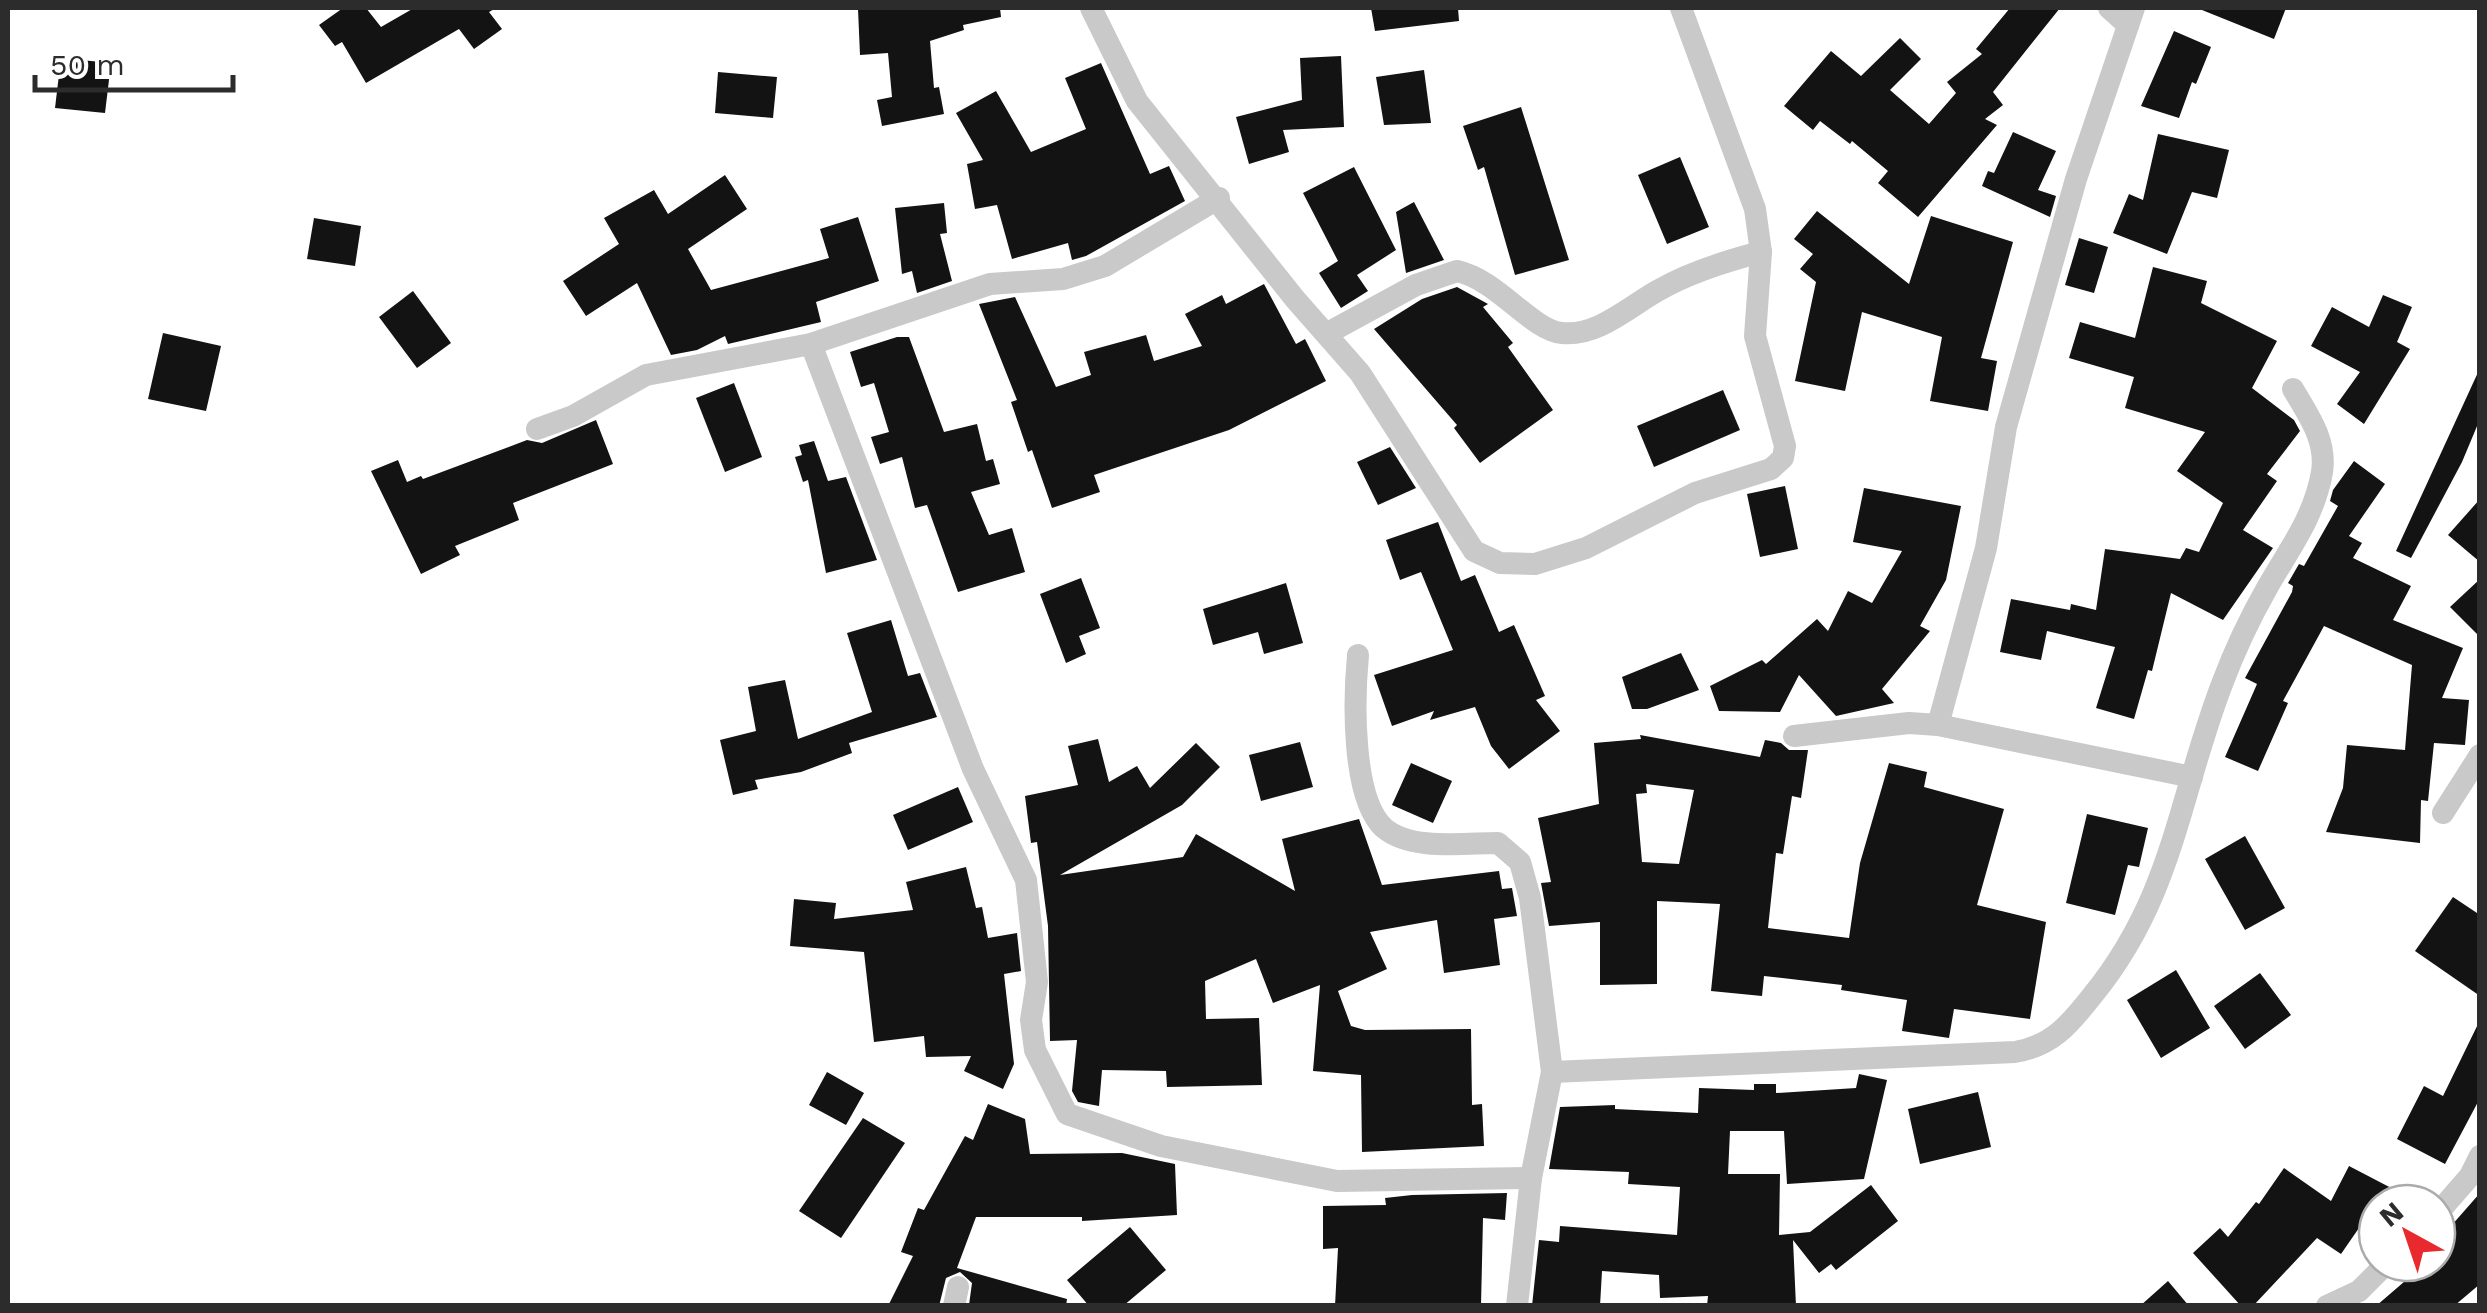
<svg xmlns="http://www.w3.org/2000/svg" width="2487" height="1313" font-family="'Work Sans',sans-serif">
	<style>
		.building { fill: #131313; fill-rule: evenodd }
		.lines { fill: none; stroke-linecap: round; stroke-linejoin: round }
		.minor { stroke: #c9c9c9; stroke-width: 22 }
	</style>
	<rect width="100%" height="100%" fill="#fff"/>
	<g class="building">
		<polygon points="343,8 366,8 381,27 414,8 496,8 489,12 502,29 474,49 459,29 366,83 342,42 335,46 319,25"/>
		<polygon points="1000,8 1001,17 963,25 964,30 930,41 934,88 939,87 944,114 882,126 877,100 892,97 888,53 860,55 858,9"/>
		<polygon points="1371,8 1458,8 1459,21 1375,31"/>
		<polygon points="2010,8 2060,8 1993,92 2003,105 1985,119 1997,125 1918,217 1878,183 1888,171 1852,141 1850,144 1820,121 1813,130 1784,106 1831,51 1861,76 1900,38 1921,59 1890,90 1929,124 1956,93 1947,82 1982,54 1976,49"/>
		<polygon points="2197,8 2286,8 2274,39"/>
		<polygon points="2174,31 2211,47 2196,84 2192,82 2179,118 2141,106"/>
		<polygon points="1341,56 1344,127 1283,130 1289,152 1249,164 1236,117 1302,100 1300,58"/>
		<polygon points="61,58 111,63 105,113 55,108"/>
		<polygon points="1101,63 1150,174 1169,166 1185,201 1086,256 1072,260 1068,243 1012,259 997,205 975,209 967,164 983,160 956,113 996,91 1031,152 1086,129 1065,78"/>
		<polygon points="1424,70 1431,123 1384,125 1376,77"/>
		<polygon points="718,72 777,77 773,118 715,113"/>
		<polygon points="1521,107 1569,260 1515,275 1484,167 1478,170 1463,126"/>
		<polygon points="2013,132 2056,151 2038,190 2056,196 2050,217 1982,186 1988,171 1994,173"/>
		<polygon points="2158,134 2229,150 2217,198 2192,192 2167,254 2113,233 2129,194 2143,200"/>
		<polygon points="1680,157 1709,227 1667,244 1638,175"/>
		<polygon points="1354,167 1396,250 1357,275 1368,291 1341,308 1319,273 1338,261 1303,193"/>
		<polygon points="725,175 747,209 688,249 711,290 829,258 820,229 858,217 879,281 816,302 821,322 728,344 725,336 697,350 671,355 637,283 586,316 563,281 619,244 604,218 654,190 668,214"/>
		<polygon points="1414,202 1444,260 1406,273 1396,212"/>
		<polygon points="944,203 947,233 940,234 952,281 917,293 912,271 902,274 895,208"/>
		<polygon points="1817,211 1909,284 1931,216 2013,242 1981,358 1997,361 1988,411 1930,401 1942,337 1862,312 1845,391 1795,381 1816,282 1800,269 1813,254 1794,239"/>
		<polygon points="314,218 361,226 355,266 307,259"/>
		<polygon points="2079,238 2108,247 2094,293 2065,285"/>
		<polygon points="2153,267 2207,281 2201,303 2277,341 2252,388 2294,420 2300,431 2267,474 2277,481 2243,530 2273,548 2223,620 2171,593 2152,671 2148,670 2134,719 2096,708 2115,647 2047,631 2041,660 2000,652 2011,599 2070,610 2071,604 2096,610 2105,549 2180,559 2186,548 2199,552 2223,503 2177,471 2205,432 2125,408 2134,377 2069,358 2080,322 2135,338"/>
		<polygon points="1264,284 1296,344 1305,339 1326,381 1229,430 1094,475 1100,492 1052,508 1032,450 1028,452 1011,402 1017,400 979,304 1015,297 1056,387 1091,375 1084,352 1146,335 1154,361 1202,346 1185,314 1222,295 1226,304"/>
		<polygon points="1457,287 1488,304 1483,307 1513,343 1508,347 1553,410 1480,463 1454,428 1457,425 1374,329 1422,299"/>
		<polygon points="413,291 451,343 417,368 379,317"/>
		<polygon points="2383,295 2412,307 2397,342 2410,349 2364,424 2337,404 2360,372 2311,346 2332,307 2369,327"/>
		<polygon points="163,333 221,346 206,411 148,399"/>
		<polygon points="897,337 909,337 944,432 977,424 986,461 993,459 1000,484 971,492 989,535 1012,528 1025,572 958,592 927,505 915,508 902,457 880,464 871,437 889,432 874,383 861,387 850,352"/>
		<polygon points="2480,368 2480,419 2462,462 2411,558 2396,551"/>
		<polygon points="734,383 762,457 725,472 696,398"/>
		<polygon points="1723,390 1740,430 1654,467 1637,426"/>
		<polygon points="596,420 613,464 513,503 519,520 455,546 460,555 421,574 371,471 398,460 407,482 421,476 423,479 527,440 542,443"/>
		<polygon points="814,441 828,481 846,477 877,560 826,573 808,480 803,482 795,457 802,455 799,445"/>
		<polygon points="1390,447 1416,488 1378,505 1357,462"/>
		<polygon points="2354,461 2385,484 2349,536 2362,543 2353,558 2411,586 2393,620 2463,648 2442,698 2469,700 2465,745 2434,743 2428,801 2421,800 2420,843 2326,832 2343,788 2347,745 2405,750 2412,665 2324,626 2283,701 2288,703 2258,771 2225,757 2257,684 2245,678 2292,592 2293,586 2288,583 2299,564 2304,566 2338,506 2330,501 2333,490"/>
		<polygon points="1785,486 1798,549 1760,557 1747,494"/>
		<polygon points="1864,488 1961,506 1946,580 1920,626 1930,631 1882,689 1894,703 1836,716 1799,675 1780,712 1719,711 1710,686 1762,660 1766,664 1817,619 1828,631 1848,591 1872,603 1902,551 1853,542"/>
		<polygon points="2480,499 2480,562 2448,535"/>
		<polygon points="1438,522 1461,581 1475,575 1499,632 1514,625 1545,696 1536,700 1560,731 1509,769 1491,746 1475,707 1430,720 1434,711 1392,726 1374,675 1453,650 1421,572 1400,580 1386,540"/>
		<polygon points="1081,578 1100,628 1079,636 1086,654 1066,663 1040,594"/>
		<polygon points="2480,579 2480,637 2450,607"/>
		<polygon points="1286,583 1303,643 1264,654 1258,632 1213,645 1203,609"/>
		<polygon points="891,620 908,676 920,673 937,717 849,743 852,753 801,772 755,780 758,789 733,795 720,740 756,731 748,687 785,680 798,739 872,712 847,633"/>
		<polygon points="1681,653 1699,690 1647,709 1632,709 1622,677"/>
		<path d="M1640 735 1760 757 1765 740 1781 743 1789 750H1808L1801 798 1792 796 1783 854 1776 853 1768 928 1849 938 1860 863 1889 763 1927 772 1924 787 2004 809 1977 905 2046 922 2030 1019 1954 1009 1949 1038 1902 1031 1907 1000 1841 990 1842 985 1764 976 1762 996 1711 991 1720 904 1657 901V984L1600 985V922L1549 926 1541 883 1551 882 1538 818 1599 804 1594 743 1641 739ZM1646 784 1694 790 1679 864 1642 862 1636 794 1647 793Z"/>
		<polygon points="1098,739 1109,782 1137,766 1150,788 1196,743 1220,767 1182,805 1060,875 1183,857 1196,834 1295,891 1282,839 1359,819 1382,885 1499,871 1502,889 1512,888 1517,916 1494,919 1500,965 1444,973 1437,920 1370,932 1387,969 1338,991 1351,1026 1365,1030 1471,1029 1472,1105 1482,1104 1484,1146 1362,1152 1361,1075 1313,1071 1320,985 1273,1003 1256,959 1205,981 1206,1019 1259,1018 1262,1085 1167,1087 1166,1071 1102,1070 1099,1106 1078,1102 1072,1091 1077,1040 1050,1041 1048,926 1037,842 1031,843 1025,796 1078,785 1068,746"/>
		<polygon points="1300,742 1313,787 1261,801 1249,755"/>
		<polygon points="1411,763 1452,781 1433,823 1392,805"/>
		<polygon points="958,787 973,822 908,850 893,815"/>
		<polygon points="2087,814 2148,828 2139,867 2128,865 2115,915 2066,903"/>
		<polygon points="2245,836 2285,908 2245,930 2205,859"/>
		<polygon points="966,867 976,908 982,907 988,938 1017,933 1021,971 1004,974 1014,1064 1003,1089 964,1071 971,1056 926,1057 924,1036 874,1042 864,952 790,946 794,899 836,903 834,919 913,910 906,882"/>
		<polygon points="2453,897 2480,915 2480,996 2415,951"/>
		<polygon points="2176,970 2210,1028 2161,1058 2127,1000"/>
		<polygon points="2260,973 2291,1015 2245,1049 2214,1006"/>
		<polygon points="2480,1020 2479,1100 2445,1164 2397,1139 2424,1086 2443,1096"/>
		<polygon points="827,1072 864,1093 846,1125 809,1105"/>
		<polygon points="1859,1074 1887,1080 1864,1179 1787,1184 1784,1131 1730,1131 1728,1174 1780,1174 1779,1235 1810,1232 1871,1185 1898,1221 1836,1270 1831,1264 1819,1273 1793,1240 1796,1306 1707,1306 1708,1296 1660,1298 1659,1275 1602,1271 1600,1306 1532,1306 1539,1240 1559,1242 1560,1226 1677,1235 1680,1187 1628,1184 1629,1172 1549,1169 1560,1107 1615,1105 1615,1109 1698,1113 1699,1088 1754,1090 1754,1084 1776,1084 1776,1093 1856,1088"/>
		<polygon points="1978,1092 1991,1147 1920,1164 1908,1109"/>
		<polygon points="988,1104 1025,1119 1030,1154 1122,1153 1175,1164 1177,1215 1082,1221 1082,1217 976,1217 957,1268 1067,1299 1066,1306 969,1305 972,1283 960,1272 946,1278 939,1306 888,1306 913,1256 901,1252 918,1208 924,1210 965,1136 973,1140"/>
		<polygon points="863,1118 905,1143 841,1238 799,1211"/>
		<polygon points="2349,1166 2420,1203 2377,1203 2377,1216 2370,1212 2341,1254 2317,1238 2253,1306 2241,1306 2193,1253 2220,1228 2228,1237 2256,1202 2259,1204 2284,1168 2331,1201"/>
		<polygon points="1507,1193 1505,1220 1483,1218 1481,1306 1335,1306 1338,1248 1323,1249 1323,1206 1386,1205 1385,1198 1412,1195"/>
		<polygon points="2480,1193 2480,1284 2454,1306 2376,1306 2426,1263 2437,1263 2437,1242"/>
		<polygon points="1130,1227 1166,1270 1123,1306 1089,1306 1067,1280"/>
		<polygon points="2168,1281 2189,1306 2140,1306"/>
	</g>
	<g class="lines">
		<g class="minor">
			<polyline points="1091,8 1137,101 1295,299 1360,373 1474,551 1500,563 1535,564 1586,548 1695,493 1771,469 1783,458 1785,446 1755,336 1761,252 1755,209 1681,8"/>
			<polyline points="2109,8 2128,25"/>
			<path d="M1326 334 1416 285 1457 271C1498 280 1531 330 1562 333 1598 337 1631 305 1659 290 1690 272 1726 261 1761 252"/>
			<polyline points="811,344 973,769 1026,880 1037,982 1031,1020 1035,1050 1067,1114 1161,1146 1337,1181 1531,1178"/>
			<polyline points="537,429 573,416 646,375 811,344 990,284 1063,279 1105,266 1219,198"/>
			<path d="M1358 655C1354 697 1351 798 1384 828 1411 851 1465 843 1498 843L1520 862 1530 898 1552 1072 1531 1178 1517 1306"/>
			<polyline points="1938,725 1986,548 2006,427 2076,179 2134,8"/>
			<polyline points="1794,736 1909,723 1938,725 2192,777"/>
			<polyline points="2443,813 2480,755"/>
			<path d="M1552 1072 2015 1052C2052 1046 2070 1024 2092 996 2173 897 2178 799 2222 684 2234 652 2250 618 2267 588 2289 549 2314 518 2322 472 2327 440 2308 415 2293 389"/>
			<polyline points="2437,1214 2470,1176 2480,1156"/>
			<polyline points="954,1306 958,1287"/>
			<polyline points="2327,1306 2359,1291 2387,1263"/>
		</g>
	</g>
	<rect width="2487" height="1313" fill="none" stroke="#2c2c2c" stroke-width="20"/>
	<g transform="translate(2407 1233) rotate(320)"><circle r="48" fill="#ffffff" stroke="#ababab" stroke-width="2.5"/>
	<path d="M0-8L18 38L0 25L-18 38Z" fill="#e8292e"/>
	<text y="-15" font-size="28" font-weight="bold" text-anchor="middle" fill="#2c2c2c">N</text>
	</g>
	<path d="M35 75v15h198v-15" fill="none" stroke="#2c2c2c" stroke-width="5"/>
	<text x="50" y="75" font-size="30" fill="#2c2c2c" stroke="#ffffff" stroke-width="8" paint-order="stroke">50 m</text>
</svg>
